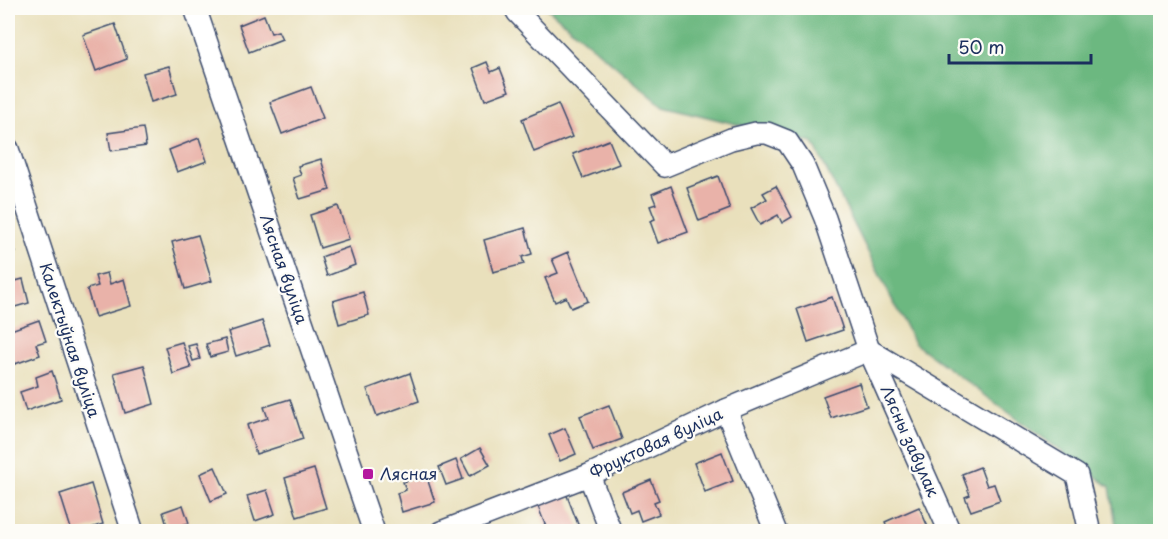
<svg xmlns="http://www.w3.org/2000/svg" width="1168" height="539" font-family="'Playpen Sans',sans-serif">
	<style>
		.forest { fill: #6cb880; stroke: #44746f; stroke-width: 1.5 }
		.building { fill: #e9b2a9 }
		.lines { fill: none; stroke-linecap: round; stroke-linejoin: round }
		.minor-casing { stroke: #3a4a6c; stroke-width: 24 }
		.minor { stroke: #fff; stroke-width: 21 }
		.poi-dot { fill: #b5179e; stroke: #fdfcf7; stroke-width: 2 }
		.labels { text-anchor: middle; stroke-width: 4.5; stroke-linejoin: round; paint-order: stroke }
		.street-label { font-size: 16px; fill: #1b2f5e; stroke: #fdfcf7 }
		.poi-label { font-size: 16px; fill: #1b2f5e; stroke: #fdfcf7; text-anchor: start }
	</style>
	<rect width="100%" height="100%" fill="#fdfcf7"/>
	<filter id="ink" filterUnits="userSpaceOnUse"><feTurbulence type="fractalNoise" baseFrequency=".0167" numOctaves="2"/><feDisplacementMap in="SourceGraphic" scale="12" xChannelSelector="R" yChannelSelector="G"/><feConvolveMatrix kernelMatrix="1 2 1 2 8 2 1 2 1" color-interpolation-filters="sRGB"/></filter>
	<filter id="wash" filterUnits="userSpaceOnUse"><feTurbulence type="fractalNoise" baseFrequency=".008" numOctaves="4" result="noise"/><feDisplacementMap in="SourceGraphic" scale="24" xChannelSelector="R" yChannelSelector="G"/><feGaussianBlur stdDeviation="1.35" result="paint"/><feColorMatrix in="noise" values="0 0 0 0 0 0 0 0 0 0 0 0 0 0 0 0 0 1.4 0 .05"/><feComposite in="paint" operator="in"/></filter>
	<g filter="url(#wash)">
		<rect width="100%" height="100%" fill="#e9e0bc"/>
		<polygon class="forest" points="547,8 1160,8 1160,531 1117,531 1110,487 914,343 813,143 663,106"/>
		<g id="blocks">
			<g class="building">
				<polygon points="264,15 271,33 278,31 282,39 249,52 239,25"/>
				<polygon points="115,24 127,59 96,71 83,35"/>
				<polygon points="487,62 491,72 500,68 509,91 485,100 473,68"/>
				<polygon points="169,66 177,94 151,102 143,73"/>
				<polygon points="311,87 323,118 282,134 270,102"/>
				<polygon points="558,104 572,137 534,152 522,119"/>
				<polygon points="143,128 146,146 111,151 108,133"/>
				<polygon points="199,138 207,161 177,172 169,150"/>
				<polygon points="609,140 619,164 583,178 573,154"/>
				<polygon points="321,159 330,190 300,199 293,178 301,175 298,166"/>
				<polygon points="718,176 730,209 699,221 687,188"/>
				<polygon points="671,186 688,232 658,243 650,221 655,219 650,206 656,204 652,194"/>
				<polygon points="776,186 792,217 782,223 778,215 760,225 751,208 767,199 763,193"/>
				<polygon points="338,206 349,239 320,248 310,215"/>
				<polygon points="525,228 532,254 522,257 524,264 493,272 484,240"/>
				<polygon points="8,229 16,252 8,255"/>
				<polygon points="198,235 212,281 185,289 172,242"/>
				<polygon points="349,247 355,265 327,276 321,257"/>
				<polygon points="568,252 588,301 571,308 566,297 555,302 545,278 558,273 552,259"/>
				<polygon points="107,273 110,284 124,279 131,306 95,317 87,289 98,286 95,276"/>
				<polygon points="23,279 29,303 8,309 8,283"/>
				<polygon points="363,292 369,315 339,324 333,301"/>
				<polygon points="832,297 843,330 808,342 797,309"/>
				<polygon points="39,320 46,341 36,344 40,355 15,364 8,341 8,331"/>
				<polygon points="262,321 270,345 236,356 228,332"/>
				<polygon points="225,339 228,352 210,357 206,344"/>
				<polygon points="182,342 191,368 173,374 165,347"/>
				<polygon points="196,344 200,359 193,361 188,346"/>
				<polygon points="144,365 154,404 125,413 114,373"/>
				<polygon points="52,371 61,399 26,411 20,392 38,386 36,377"/>
				<polygon points="410,373 419,401 377,416 367,389"/>
				<polygon points="859,383 867,406 831,418 823,396"/>
				<polygon points="290,399 303,439 256,454 247,425 268,418 264,407"/>
				<polygon points="609,405 622,439 593,450 580,416"/>
				<polygon points="565,428 576,454 560,461 549,435"/>
				<polygon points="480,448 490,465 470,476 461,459"/>
				<polygon points="722,452 733,481 705,492 694,463"/>
				<polygon points="456,460 463,479 446,485 439,467"/>
				<polygon points="215,467 227,494 211,501 200,474"/>
				<polygon points="980,467 987,486 994,484 1000,501 971,511 965,497 970,495 962,474"/>
				<polygon points="314,469 326,508 297,517 285,478"/>
				<polygon points="426,475 435,502 402,512 397,493 406,490 403,482"/>
				<polygon points="651,480 659,500 654,502 659,514 641,521 637,510 630,513 622,492"/>
				<polygon points="91,484 103,524 79,532 72,532 60,494"/>
				<polygon points="267,490 275,514 255,521 247,496"/>
				<polygon points="566,493 581,532 548,532 537,504"/>
				<polygon points="183,505 189,523 168,529 163,512"/>
				<polygon points="919,507 928,527 918,532 889,532 885,522"/>
			</g>
		</g>
	</g>
	<g filter="url(#ink)">
		<use href="#blocks" fill-opacity="0" stroke="#3a4a6c" stroke-width="1.5"/>
		<g class="lines">
			<g class="minor-casing">
				<g id="minor">
					<polyline points="195,8 374,532"/>
					<polyline points="515,8 518,13 665,166 731,139 756,133 767,133 787,141 803,165 825,218 869,350 950,532"/>
					<polyline points="8,149 133,532"/>
					<polyline points="869,350 1077,475 1090,532"/>
					<polyline points="726,410 776,532"/>
					<polyline points="589,475 611,532"/>
					<polyline points="441,532 589,475 726,410 869,350"/>
				</g>
			</g>
			<use href="#minor" class="minor"/>
		</g>
	</g>
	<rect class="poi-dot" x="362" y="468" width="12" height="12" rx="3"/>
	<g class="labels">
		<g class="street-label">
			<text transform="translate(284 269) rotate(71)" y="6">Лясная вуліца</text>
			<text transform="translate(70 340) rotate(72)" y="6">Калектыўная вуліца</text>
			<text transform="translate(910 441) rotate(66)" y="6">Лясны завулак</text>
			<text transform="translate(656 443) rotate(-25)" y="6">Фруктовая вуліца</text>
		</g>
		<g class="poi-label">
			<text x="380" y="480">Лясная</text>
		</g>
	</g>
	<rect width="1168" height="539" fill="none" stroke="#fdfcf7" stroke-width="30"/>
	<path d="M949 54v9h142v-9" fill="none" stroke="#1b2f5e" stroke-width="3"/>
	<text x="958" y="54" font-size="18" fill="#1b2f5e" stroke="#fdfcf7" stroke-width="4.5" paint-order="stroke">50 m</text>
</svg>
